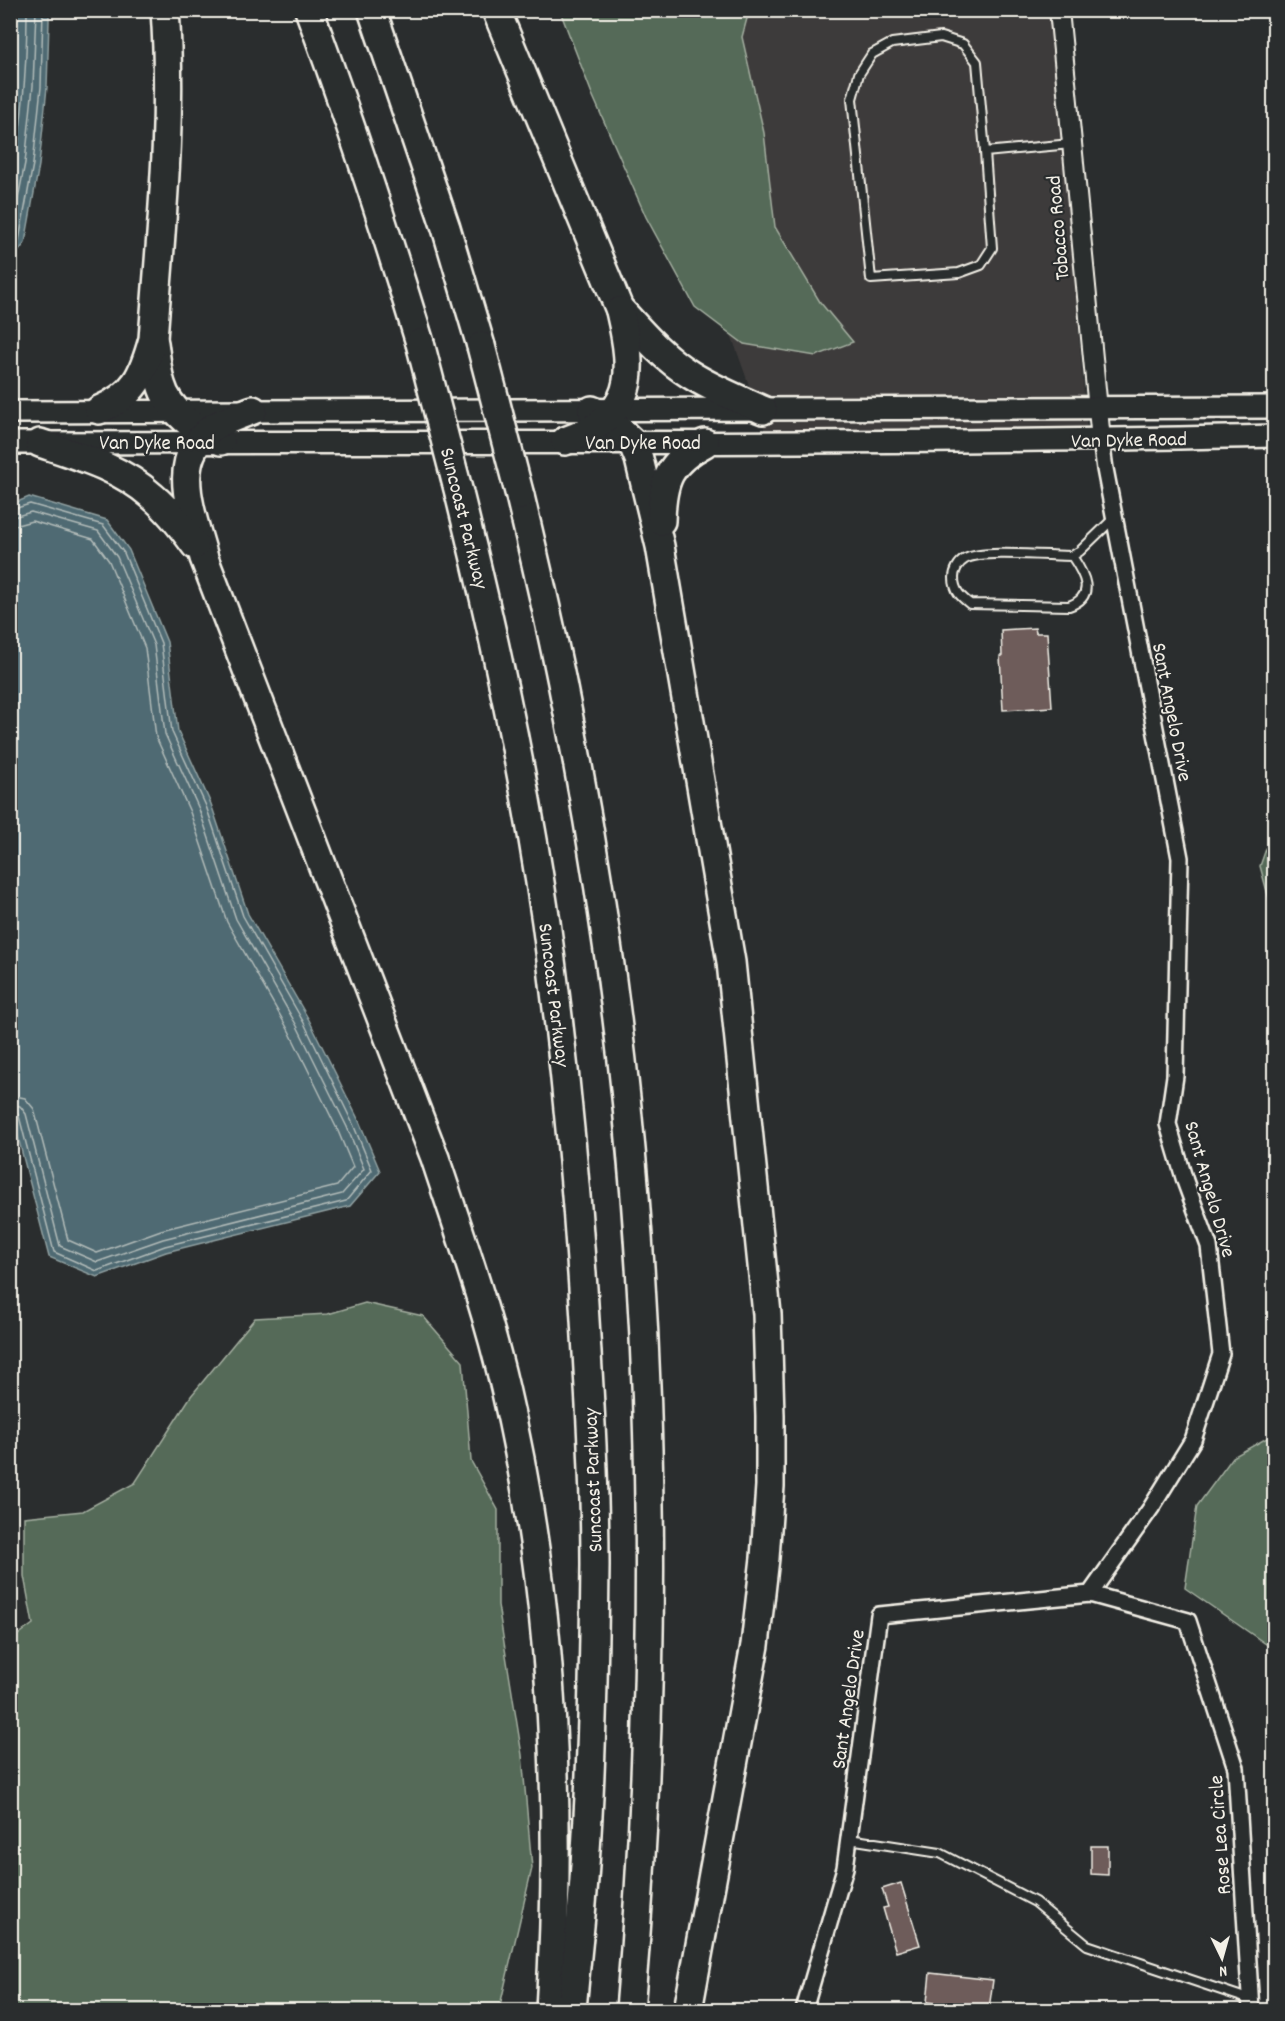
<svg xmlns="http://www.w3.org/2000/svg" width="1285" height="2021" font-family="Dekko,sans-serif">
	<style>
		.built { fill: #3e3b3b }
		.green { fill: #546b58; stroke: #a4aea0; stroke-width: 1.5 }
		.water { fill: #4f6b73; stroke: #91a1a2; stroke-width: 1.5 }
		.lines { fill: none; stroke-linecap: round; stroke-linejoin: round }
		.shore { stroke: #b2bbb9; stroke-width: 1.5 }
		.building { fill: #6e5b5a; stroke: #f4f1e8; stroke-width: 1.5 }
		.service-casing { stroke: #f4f1e8; stroke-width: 12 }
		.minor-casing { stroke: #f4f1e8; stroke-width: 20 }
		.tertiary-casing { stroke: #f4f1e8; stroke-width: 22 }
		.secondary-casing { stroke: #f4f1e8; stroke-width: 26 }
		.motorway-casing { stroke: #f4f1e8; stroke-width: 32 }
		.service { stroke: #2a2d2e; stroke-width: 8 }
		.minor { stroke: #2a2d2e; stroke-width: 15 }
		.tertiary { stroke: #2a2d2e; stroke-width: 18 }
		.secondary { stroke: #2a2d2e; stroke-width: 21 }
		.motorway { stroke: #2a2d2e; stroke-width: 27 }
		.motorway-bridge-casing { stroke: #f4f1e8; stroke-width: 32; stroke-linecap: butt }
		.motorway-bridge { stroke: #2a2d2e; stroke-width: 27 }
		.labels { text-anchor: middle; stroke-width: 4.5; stroke-linejoin: round; paint-order: stroke }
		.street-label { font-size: 21px; fill: #f4f1e8; stroke: #2a2d2e }
	</style>
	<rect width="100%" height="100%" fill="#2a2d2e"/>
	<filter id="ink" filterUnits="userSpaceOnUse"><feTurbulence type="fractalNoise" baseFrequency=".0167" numOctaves="2"/><feDisplacementMap in="SourceGraphic" scale="12" xChannelSelector="R" yChannelSelector="G"/><feConvolveMatrix kernelMatrix="1 2 1 2 8 2 1 2 1" color-interpolation-filters="sRGB"/></filter>
	<g filter="url(#ink)">
		<polygon class="built" points="622,11 1052,11 1087,431 1043,432 861,454 773,453 671,165"/>
		<g class="green">
			<polygon points="560,11 749,11 742,37 764,133 775,227 820,302 853,342 816,356 744,344 695,307 646,217 592,94"/>
			<polygon points="1274,826 1274,917 1260,866"/>
			<polygon points="365,1303 423,1316 463,1362 471,1461 498,1510 498,1605 522,1755 532,1868 499,2010 11,2010 11,1640 33,1624 24,1576 24,1517 83,1511 135,1483 191,1396 255,1318 328,1314"/>
			<polygon points="1274,1434 1274,1643 1266,1644 1185,1588 1197,1506 1233,1457"/>
		</g>
		<g class="water">
			<polygon points="11,10 49,11 49,21 47,87 39,165 25,243 11,261"/>
			<polygon points="29,497 107,520 129,550 167,642 178,731 211,804 248,914 309,1020 359,1121 380,1171 350,1206 166,1252 97,1277 49,1257 12,1114 10,1057 10,505"/>
		</g>
		<g class="lines">
			<g class="shore">
				<path d="M10 196C21 135 27 72 27 10"/>
				<polyline points="10,239 25,163 33,86 36,10"/>
				<polyline points="10,252 19,240 33,164 41,87 43,10"/>
				<polyline points="10,510 30,504 103,525 124,553 161,643 172,732 206,806 243,916 304,1023 353,1124 372,1170 346,1201 165,1246 97,1271 54,1252 19,1116 16,1112 10,1111"/>
				<polyline points="10,518 31,512 98,531 117,557 154,645 165,734 199,809 236,919 297,1026 347,1127 364,1169 342,1194 163,1239 97,1262 60,1246 26,1114 20,1106 10,1104"/>
				<polyline points="10,527 32,521 93,539 109,561 145,648 156,737 190,812 227,922 289,1031 338,1131 353,1167 337,1186 161,1230 97,1253 68,1240 34,1109 25,1098 10,1095"/>
			</g>
		</g>
		<g class="building">
			<polygon points="1035,628 1036,633 1047,633 1052,707 1003,710 1000,656 1002,656 1001,630"/>
			<polygon points="1091,1846 1108,1846 1108,1875 1091,1874"/>
			<polygon points="901,1883 920,1945 896,1952 883,1908 888,1907 882,1889"/>
			<polygon points="930,1973 993,1980 989,2009 927,2002"/>
		</g>
		<g class="lines">
			<g class="service-casing">
				<g id="service">
					<polyline points="985,152 977,62 963,44 941,37 892,43 872,54 859,74 852,99 871,279 959,273 981,265 992,248 985,152 1071,144"/>
					<path d="M1072 556C1084 574 1097 596 1069 606L970 604C961 597 954 591 954 578 954 571 958 563 965 559 981 549 1050 556 1072 556L1080 551 1114 518"/>
					<polyline points="849,1839 940,1853 1035,1902 1087,1945 1251,2000"/>
				</g>
			</g>
			<g class="minor-casing">
				<g id="minor">
					<polyline points="1090,1594 1188,1621 1236,1768 1251,2010"/>
					<polyline points="804,2010 845,1868 879,1615 1090,1594 1151,1508 1193,1440 1221,1354 1209,1246 1185,1181 1168,1124 1175,1076 1180,858 1105,469 1101,440"/>
				</g>
			</g>
			<g class="tertiary-casing">
				<polyline id="tertiary" points="1059,10 1101,440"/>
			</g>
			<g class="secondary-casing">
				<g id="secondary">
					<polyline points="10,412 1274,407"/>
					<path d="M10 443C432 441 853 446 1274 436"/>
				</g>
			</g>
			<g class="motorway-casing">
				<g id="motorway">
					<path d="M309 10C350 120 386 231 420 343"/>
					<polyline points="372,10 446,228 481,346"/>
					<path d="M496 10 619 308C641 332 663 358 691 375 713 389 739 399 763 410"/>
					<path d="M154 343C156 356 157 371 161 384 168 410 197 432 221 441"/>
					<path d="M99 410C135 395 143 375 153 339 161 229 173 120 165 10"/>
					<path d="M253 410C240 415 227 419 215 426 166 457 193 515 204 558L435 1158C460 1234 487 1310 505 1388 553 1592 563 1802 550 2010"/>
					<polyline points="592,410 607,418 632,442 639,459 660,546 731,962 767,1314 770,1416 770,1486 765,1558 755,1645 688,2010"/>
					<path d="M565 441C636 415 635 376 620 311"/>
					<path d="M40 443C79 456 121 468 152 496 169 510 182 527 195 545"/>
					<path d="M459 493C494 634 525 777 546 922 564 1054 577 1187 585 1320 590 1401 595 1484 595 1565 594 1665 592 1766 585 1865 582 1914 576 1962 572 2010"/>
					<path d="M520 496C536 563 552 630 565 698 592 833 613 970 627 1107 657 1408 656 1710 630 2010"/>
					<path d="M661 521C662 480 669 462 705 443"/>
				</g>
			</g>
			<use href="#service" class="service"/>
			<use href="#minor" class="minor"/>
			<use href="#tertiary" class="tertiary"/>
			<use href="#secondary" class="secondary"/>
			<use href="#motorway" class="motorway"/>
			<g class="motorway-bridge-casing">
				<g id="motorway-bridge">
					<polyline points="420,343 459,493"/>
					<polyline points="481,346 520,496"/>
				</g>
			</g>
			<use href="#motorway-bridge" class="motorway-bridge"/>
		</g>
	</g>
	<g class="labels">
		<g class="street-label">
			<text transform="translate(1057 228) rotate(-95)" y="7">Tobacco Road</text>
			<text transform="translate(1129 439) rotate(-1)" y="7">Van Dyke Road</text>
			<text x="157" y="449">Van Dyke Road</text>
			<text x="643" y="449">Van Dyke Road</text>
			<text transform="translate(465 518) rotate(76)" y="7">Suncoast Parkway</text>
			<text transform="translate(1173 712) rotate(79)" y="7">Sant Angelo Drive</text>
			<text transform="translate(555 995) rotate(83)" y="7">Suncoast Parkway</text>
			<text transform="translate(1211 1189) rotate(74)" y="7">Sant Angelo Drive</text>
			<text transform="translate(592 1480) rotate(-92)" y="7">Suncoast Parkway</text>
			<text transform="translate(847 1699) rotate(-82)" y="7">Sant Angelo Drive</text>
			<text transform="translate(1219 1835) rotate(-94)" y="7">Rose Lea Circle</text>
		</g>
	</g>
	<rect width="1285" height="2021" fill="none" stroke="#2a2d2e" stroke-width="36"/>
	<rect x="18" y="18" width="1249" height="1985" fill="none" stroke="#f4f1e8" stroke-width="2" filter="url(#ink)"/>
	<g transform="translate(1222 1958) rotate(175)" stroke="#2a2d2e" stroke-width="4.5" paint-order="stroke">
	<path d="M0-4.5L10 22L0 15L-10 22Z" fill="#f4f1e8"/>
	<text y="-9" font-size="16" font-weight="bold" text-anchor="middle" fill="#f4f1e8">N</text>
	</g>
</svg>
